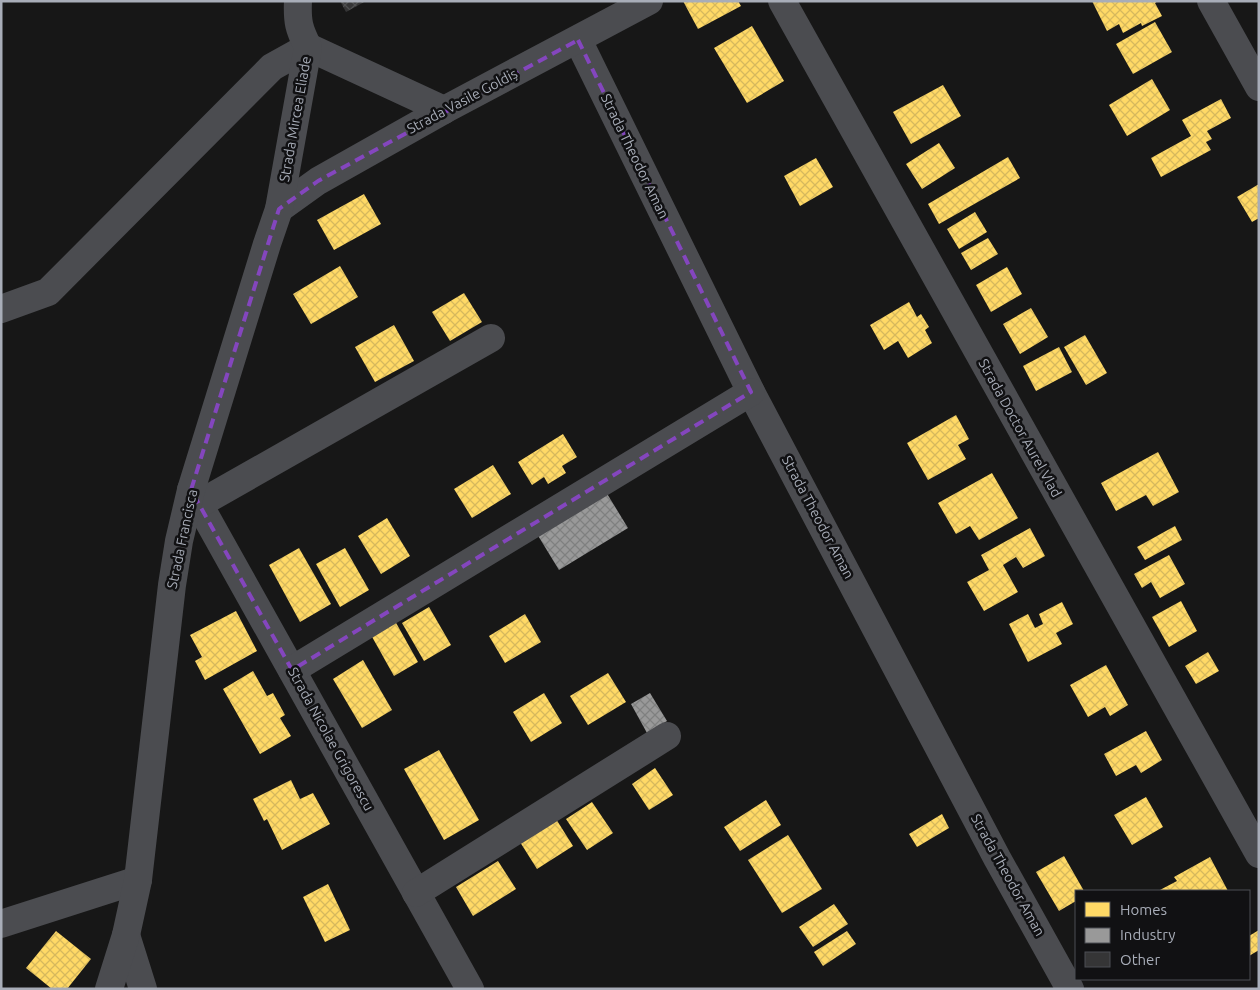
<svg xmlns="http://www.w3.org/2000/svg" width="1260" height="990" font-family="Ubuntu,sans-serif">
	<style>
		.homes { fill: url(#homes-cross-hatch) }
		.industry { fill: url(#industry-cross-hatch) }
		.building { fill: url(#building-cross-hatch) }
		.lines { fill: none; stroke-linecap: round; stroke-linejoin: round }
		.minor { stroke: #4b4c50; stroke-width: 28 }
		.marked { fill: none; stroke: #8446be; stroke-width: 4; stroke-dasharray: 10 6; stroke-linejoin: round }
		.labels { text-anchor: middle; stroke-width: 5; stroke-linejoin: round; paint-order: stroke }
		.street-label { font-size: 14px; fill: #a8adb8; stroke: #111113 }
	</style>
	<defs>
		<pattern id="homes-cross-hatch" width="8" height="8" patternUnits="userSpaceOnUse" patternTransform="scale(1.25)"><rect width="8" height="8" fill="#ffd966"/><path d="M0 0l8 8M0 8l8-8" fill="none" stroke="#d6b85d"/></pattern>
		<pattern id="industry-cross-hatch" width="8" height="8" patternUnits="userSpaceOnUse" patternTransform="scale(1.25)"><rect width="8" height="8" fill="#999"/><path d="M0 0l8 8M0 8l8-8" fill="none" stroke="#7f8080"/></pattern>
		<pattern id="building-cross-hatch" width="8" height="8" patternUnits="userSpaceOnUse" patternTransform="scale(1.25)"><rect width="8" height="8" fill="#353536"/><path d="M0 0l8 8M0 8l8-8" fill="none" stroke="#4f5051"/></pattern>
	</defs>
	<rect width="100%" height="100%" fill="#171717"/>
	<g class="homes">
		<polygon points="683,1 738,1 741,6 698,29"/>
		<polygon points="1092,1 1158,1 1155,3 1162,16 1142,26 1141,23 1123,33 1119,24 1107,31"/>
		<polygon points="1155,22 1172,52 1133,74 1116,44"/>
		<polygon points="752,26 784,81 747,103 714,48"/>
		<polygon points="1152,79 1170,110 1127,136 1109,105"/>
		<polygon points="943,85 961,116 911,144 893,112"/>
		<polygon points="1221,99 1231,118 1207,131 1212,139 1206,142 1211,150 1161,177 1151,158 1191,136 1182,120"/>
		<polygon points="939,143 955,168 922,189 906,164"/>
		<polygon points="1008,157 1020,178 939,224 928,204"/>
		<polygon points="816,158 833,187 800,206 784,176"/>
		<polygon points="1259,184 1259,218 1252,222 1237,197"/>
		<polygon points="364,194 381,224 334,250 317,220"/>
		<polygon points="975,212 987,232 959,249 947,229"/>
		<polygon points="988,238 998,254 971,270 961,253"/>
		<polygon points="340,266 358,297 311,324 293,294"/>
		<polygon points="1007,267 1022,294 991,312 976,285"/>
		<polygon points="464,293 482,322 450,341 432,312"/>
		<polygon points="909,302 917,317 921,314 929,327 925,330 932,343 908,358 898,341 884,350 870,325"/>
		<polygon points="1031,308 1048,337 1020,354 1003,324"/>
		<polygon points="394,325 414,361 375,382 355,347"/>
		<polygon points="1085,335 1107,373 1086,385 1064,347"/>
		<polygon points="1059,347 1072,372 1036,391 1023,366"/>
		<polygon points="956,415 969,439 958,445 966,459 928,480 907,443"/>
		<polygon points="563,434 577,457 562,466 566,473 548,484 544,477 532,485 518,462"/>
		<polygon points="1158,452 1179,492 1153,506 1146,495 1116,511 1101,483"/>
		<polygon points="493,465 511,494 472,518 454,489"/>
		<polygon points="992,473 1018,518 979,540 970,526 956,534 938,503"/>
		<polygon points="387,518 410,556 381,574 358,536"/>
		<polygon points="1175,526 1182,540 1145,560 1137,547"/>
		<polygon points="1030,528 1045,556 1023,568 1016,557 1003,565 1018,592 984,611 967,582 989,570 981,555"/>
		<polygon points="299,548 331,604 300,622 269,565"/>
		<polygon points="345,548 369,590 340,607 316,564"/>
		<polygon points="1169,555 1185,584 1160,598 1151,582 1142,588 1134,574"/>
		<polygon points="1181,601 1197,631 1169,647 1152,617"/>
		<polygon points="1062,602 1073,624 1056,633 1062,644 1028,662 1009,624 1028,614 1035,628 1043,624 1039,614"/>
		<polygon points="429,607 451,645 424,661 402,623"/>
		<polygon points="236,611 257,651 205,680 195,661 202,657 190,635"/>
		<polygon points="525,614 541,642 505,663 489,636"/>
		<polygon points="395,621 418,662 394,676 371,635"/>
		<polygon points="1208,652 1219,671 1196,684 1185,666"/>
		<polygon points="363,660 392,710 362,728 333,679"/>
		<polygon points="1106,665 1128,705 1110,716 1105,707 1088,717 1070,685"/>
		<polygon points="253,671 267,696 273,693 285,715 280,718 291,736 260,754 223,689"/>
		<polygon points="608,673 626,702 588,725 570,696"/>
		<polygon points="544,693 562,723 531,742 513,712"/>
		<polygon points="1146,731 1162,760 1141,773 1136,765 1116,776 1104,754"/>
		<polygon points="439,750 479,820 444,840 404,769"/>
		<polygon points="655,768 673,795 649,810 632,784"/>
		<polygon points="291,780 300,799 313,793 330,824 282,850 267,819 264,821 253,799"/>
		<polygon points="1146,797 1163,827 1132,845 1114,815"/>
		<polygon points="766,800 781,825 740,851 724,827"/>
		<polygon points="592,802 613,833 587,850 566,819"/>
		<polygon points="942,814 949,828 917,847 909,834"/>
		<polygon points="556,819 573,846 537,869 520,842"/>
		<polygon points="788,835 822,889 782,913 748,860"/>
		<polygon points="1064,856 1084,891 1076,891 1076,901 1059,911 1036,872"/>
		<polygon points="1210,857 1228,891 1158,891 1177,881 1174,877"/>
		<polygon points="498,861 516,889 473,916 456,887"/>
		<polygon points="328,884 350,930 325,942 303,897"/>
		<polygon points="834,904 848,924 813,947 799,927"/>
		<polygon points="1259,930 1259,950 1249,956 1249,936"/>
		<polygon points="56,931 91,959 67,989 52,989 26,968"/>
		<polygon points="847,931 856,944 823,966 814,952"/>
	</g>
	<g class="industry">
		<polygon points="606,492 628,528 559,570 537,534"/>
		<polygon points="650,693 667,721 647,733 631,704"/>
	</g>
	<polygon class="building" points="340,1 366,1 346,12"/>
	<g class="lines">
		<g class="minor">
			<polyline points="782,1 1259,854"/>
			<polyline points="1211,1 1259,87"/>
			<polyline points="578,40 751,392 997,858 1070,989"/>
			<polyline points="279,209 318,181 444,110 649,1"/>
			<polyline points="1,309 48,292 272,67 308,47 444,110"/>
			<polyline points="191,490 470,989"/>
			<polyline points="199,504 491,338"/>
			<polyline points="292,670 751,392"/>
			<polyline points="416,893 667,736"/>
			<polyline points="1,924 138,880"/>
			<polyline points="126,935 143,989"/>
			<path d="M109 989 126 935 138 880 172 585 179 541 191 490 267 244 279 209 308 47C299 29 297 22 298 1"/>
		</g>
	</g>
	<path class="marked" d="M578 40 751 392 292 670 191 490 279 209 318 181Z"/>
	<g class="labels">
		<g class="street-label">
			<text transform="translate(462 101) rotate(-28)" y="5">Strada Vasile Goldiș</text>
			<text transform="translate(295 119) rotate(-80)" y="5">Strada Mircea Eliade</text>
			<text transform="translate(635 156) rotate(64)" y="5">Strada Theodor Aman</text>
			<text transform="translate(1020 428) rotate(61)" y="5">Strada Doctor Aurel Vlad</text>
			<text transform="translate(818 517) rotate(62)" y="5">Strada Theodor Aman</text>
			<text transform="translate(182 539) rotate(-78)" y="5">Strada Francisca</text>
			<text transform="translate(331 739) rotate(61)" y="5">Strada Nicolae Grigorescu</text>
			<text transform="translate(1008 875) rotate(61)" y="5">Strada Theodor Aman</text>
		</g>
	</g>
	<rect width="1260" height="990" fill="none" stroke="#a8adb8" stroke-width="5"/>
	<rect x="1075" y="890" width="175" height="90" fill="#111113" stroke="#4d4f55"/>
	<rect x="1085" y="902" width="25" height="15" fill="#ffd966" stroke="#4d4f55"/>
	<text x="1120" y="915" font-size="15" fill="#a8adb8">Homes</text>
	<rect x="1085" y="928" width="25" height="15" fill="#999999" stroke="#4d4f55"/>
	<text x="1120" y="940" font-size="15" fill="#a8adb8">Industry</text>
	<rect x="1085" y="952" width="25" height="15" fill="#353536" stroke="#4d4f55"/>
	<text x="1120" y="965" font-size="15" fill="#a8adb8">Other</text>
</svg>
